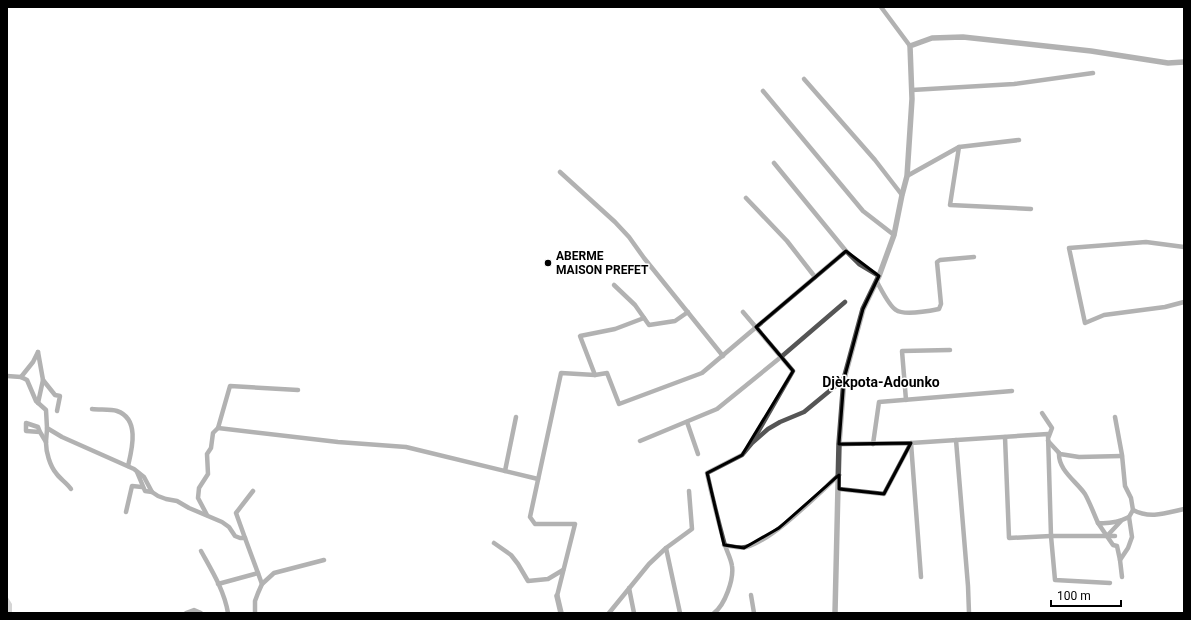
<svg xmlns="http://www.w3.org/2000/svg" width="1191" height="620" font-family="Roboto,sans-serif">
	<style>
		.water { fill: #a3a3a3 }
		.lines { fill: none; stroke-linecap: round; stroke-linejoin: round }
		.minor { stroke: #555; stroke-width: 4.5 }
		.tertiary { stroke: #555; stroke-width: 5.5 }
		.marked { fill: none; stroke: #000; stroke-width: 3; stroke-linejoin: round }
		.poi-dot { fill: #000; stroke: #fff; stroke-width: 1.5 }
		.labels { text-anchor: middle; stroke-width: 3; stroke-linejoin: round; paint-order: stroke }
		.poi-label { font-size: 12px; font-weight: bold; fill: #000; stroke: #fff; text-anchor: start }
		.quarter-label { font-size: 14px; font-weight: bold; fill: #000; stroke: #fff }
	</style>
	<rect width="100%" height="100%" fill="#fff"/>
	<polygon class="water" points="7,596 12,604 12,613 7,613"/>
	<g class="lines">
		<g class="minor">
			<polyline points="881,7 910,46"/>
			<polyline points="804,79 875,160 902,195"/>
			<polyline points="912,90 1014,84 1093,73"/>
			<polyline points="763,91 863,211 894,235"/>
			<polyline points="959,147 950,205 1031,209"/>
			<polyline points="774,163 846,251 859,264 879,276"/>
			<polyline points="560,172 615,222 629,237 644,258 723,356"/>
			<polyline points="907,176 959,147 1019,140"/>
			<polyline points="746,198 787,241 815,277"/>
			<polyline points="1184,247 1146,242 1069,248 1085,323 1104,315 1165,307 1184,302"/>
			<path d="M877 282C881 289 889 306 896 310 904 316 929 311 939 309L941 304 937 262 940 260 974 257"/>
			<polyline points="614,285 635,305 649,325 675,321 688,312"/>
			<polyline points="743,312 793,371 754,439"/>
			<polyline points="38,352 43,380 38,403"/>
			<polyline points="595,375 580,336 615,329 644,318"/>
			<polyline points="7,376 21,377 27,380 36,401 46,410 47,428 62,437 134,469 144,477 152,492 158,496 166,499 177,501 189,508 222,522 229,527 235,536 240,538 245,538 262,584"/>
			<polyline points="21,377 33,362 38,352"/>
			<polyline points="43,380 55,395 60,396 57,411"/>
			<polyline points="906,400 902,351 950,350"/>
			<path d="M92 409C99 410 111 409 117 411 140 419 132 449 128 466"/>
			<polyline points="1042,413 1052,428 1049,436"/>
			<path d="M1115 417 1122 455 1125 486 1131 498 1133 510 1129 517C1119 522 1110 524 1098 523L1113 545 1117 546 1120 560"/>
			<polyline points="687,422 698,454"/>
			<path d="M47 428C47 433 46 438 46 443 46 452 50 466 56 473 59 478 67 483 71 489"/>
			<polyline points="218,428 338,442 406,447 538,479"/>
			<polyline points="40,432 26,431 26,423 38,427 40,432 46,442"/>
			<polyline points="1005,437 1009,538 1051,536 1115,536"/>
			<polyline points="956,440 968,586 969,613"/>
			<polyline points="640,441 717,409 781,357 845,302"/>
			<polyline points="1048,441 1060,454 1079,457 1122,456"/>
			<polyline points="911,443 921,577"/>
			<polyline points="839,444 911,443 1048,434 1051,536 1055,580 1110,583"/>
			<polyline points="873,444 879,402 1012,391"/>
			<path d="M1059 453C1058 470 1076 481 1085 494 1090 503 1094 514 1098 523"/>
			<polyline points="505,471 516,417"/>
			<polyline points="137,472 145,491 152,492"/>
			<polyline points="839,489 884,494 911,443"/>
			<path d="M1133 510C1150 519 1166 513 1184 509"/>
			<polyline points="126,512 132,486 142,487"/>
			<polyline points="207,515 198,498 199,488 208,474 207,454 211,448 213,433 218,428 230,386 298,390"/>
			<polyline points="1107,536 1121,521"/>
			<polyline points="245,538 236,513 253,491"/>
			<polyline points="494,543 511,555 518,564 528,581 548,579 563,570"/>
			<path d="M724 545C731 546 740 549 746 547 773 540 817 495 839 475"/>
			<polyline points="666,548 680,613"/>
			<path d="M201 551C212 571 224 590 228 613"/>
			<polyline points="1122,577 1120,560 1128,548 1132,537 1129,517"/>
			<polyline points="218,584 258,573"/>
			<polyline points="629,588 634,613"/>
			<polyline points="751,595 754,613"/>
			<polyline points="557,596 575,524 535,524 530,517 561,373 595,375 607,373 619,404 702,373 846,251"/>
			<polyline points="186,613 194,610 201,613"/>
			<polyline points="255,613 255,601 258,593 262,584 274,573 324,560"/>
			<polyline points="609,613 649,564 666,548 692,529 689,491"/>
			<path d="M714 613C725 605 734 579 732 566 731 558 726 550 724 542 718 520 712 496 707 473L742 455 752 443 768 429 780 422 804 412 844 379"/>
		</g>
		<g class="tertiary">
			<polyline points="557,596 561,613"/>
			<polyline points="835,613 839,444 844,379 863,309 879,276 894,235 902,195 907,176 912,99 910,46 932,38 963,37 1091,51 1168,63 1184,62"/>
		</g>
	</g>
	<path d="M0 0H1191V620H0ZM846 251 879 276 863 309 844 379 839 444 911 443 884 494 839 489V475L779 528 744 548 724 545 707 473 742 455 793 371 756 327Z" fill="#fff" fill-opacity=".55" fill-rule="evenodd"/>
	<path class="marked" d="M846 251 879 276 863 309 844 379 839 444 911 443 884 494 839 489V475L779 528 744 548 724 545 707 473 742 455 793 371 756 327Z"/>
	<circle class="poi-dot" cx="548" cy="263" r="4"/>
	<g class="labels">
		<g class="poi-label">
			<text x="556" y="260">ABERME<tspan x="556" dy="14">MAISON PREFET</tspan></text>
		</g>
		<g class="quarter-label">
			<text x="881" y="387">Djèkpota-Adounko</text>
		</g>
	</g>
	<rect width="1191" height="620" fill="none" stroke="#000000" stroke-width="16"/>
	<path d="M1051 600v6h70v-6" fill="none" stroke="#000000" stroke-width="2"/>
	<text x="1057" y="600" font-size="12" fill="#000000" stroke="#ffffff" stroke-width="3" paint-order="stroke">100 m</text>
</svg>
